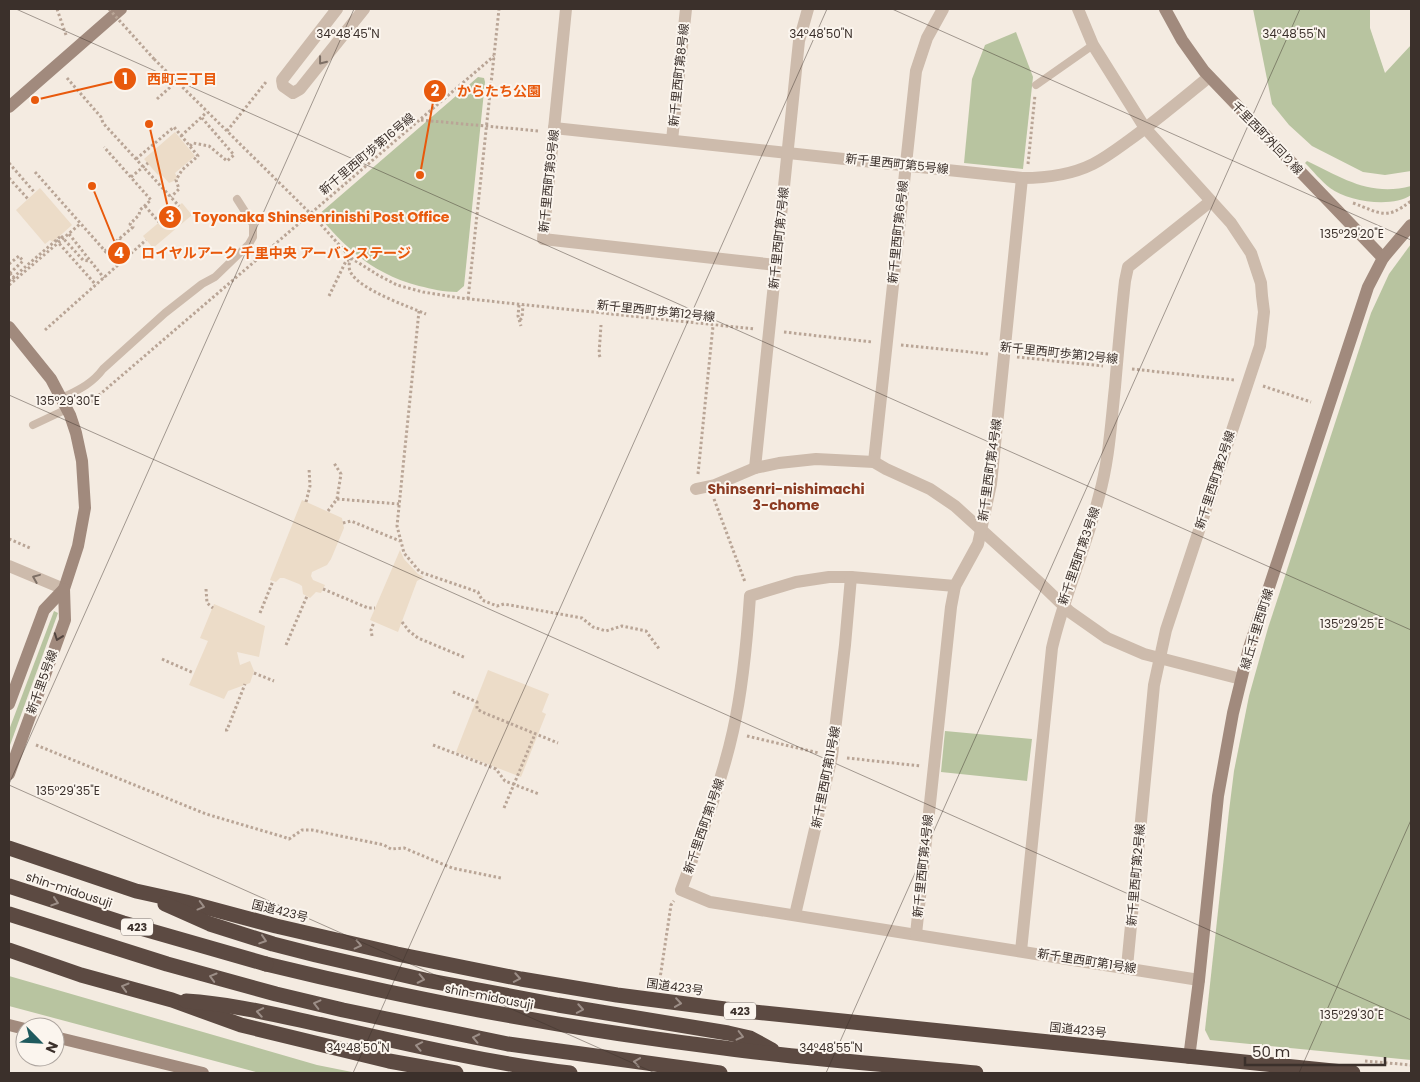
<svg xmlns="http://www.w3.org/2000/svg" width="1420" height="1082" font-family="Poppins,'Noto Sans JP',sans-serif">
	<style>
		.green { fill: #b8c4a0 }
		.plaza { fill: #ecdcc8 }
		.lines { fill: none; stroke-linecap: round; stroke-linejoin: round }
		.path { stroke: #b9a596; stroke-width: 3; stroke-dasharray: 2.5 2.5; stroke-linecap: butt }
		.lane { stroke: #cdbbac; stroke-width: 8 }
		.street { stroke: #cdbbac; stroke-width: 12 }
		.secondary { stroke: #a18a7d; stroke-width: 12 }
		.highway { stroke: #5c4a42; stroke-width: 15 }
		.path-bridge { stroke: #b9a596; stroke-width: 3; stroke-dasharray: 2.5 2.5; stroke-linecap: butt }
		.highway-bridge { stroke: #5c4a42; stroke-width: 15 }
		.oneway { stroke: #7d6f65 }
		.oneway2 { stroke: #544640 }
		.oneway3 { stroke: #9c8e87 }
		.ticks { fill: none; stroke: #3b302b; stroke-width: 1; stroke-opacity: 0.45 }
		.labels { text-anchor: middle; stroke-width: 4; stroke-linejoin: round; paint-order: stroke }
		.shield { fill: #fbf5ee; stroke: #756b66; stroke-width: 1 }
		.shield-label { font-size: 11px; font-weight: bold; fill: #3b302b }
		.street-label { font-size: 12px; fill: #3b302b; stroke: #fbf5ee }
		.neighbourhood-label { font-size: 14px; font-weight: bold; fill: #8c3b22; stroke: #fbf5ee }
		.ticks-label { font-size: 12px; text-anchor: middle; fill: #3b302b; stroke: #fbf5ee; stroke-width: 4; stroke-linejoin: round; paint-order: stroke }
		.leader { fill: none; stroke: #e8590c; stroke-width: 2 }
		.callout-dot { fill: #e8590c; stroke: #fbf5ee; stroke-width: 2 }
		.mark-label { font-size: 15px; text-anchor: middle; font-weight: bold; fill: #fff }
		.callout-label { font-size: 14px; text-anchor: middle; font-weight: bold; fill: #e8590c; stroke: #fbf5ee; stroke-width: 4; stroke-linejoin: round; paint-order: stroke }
	</style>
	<rect width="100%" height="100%" fill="#f4ebe1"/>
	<g class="green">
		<polygon points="1253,9 1370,9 1370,28 1385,73 1411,45 1411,171 1385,175 1363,172 1312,146 1289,125 1272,104"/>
		<polygon points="1016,32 1033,77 1023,169 964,163 972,79 985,45"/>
		<path d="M478 77 484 78 485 82 464 286 457 292C444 292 432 289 419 286 374 274 347 250 318 215Z"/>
		<path d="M1307 161C1342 178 1371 197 1411 186V195C1393 208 1348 202 1330 188 1321 181 1313 171 1305 163Z"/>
		<polygon points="1411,244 1411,1060 1210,1040 1205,1030 1229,811 1234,771 1249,696 1268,628 1371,313 1389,274"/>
		<polygon points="54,611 58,613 9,748 9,730"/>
		<polygon points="945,731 1032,739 1027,781 941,772"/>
		<polygon points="9,976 317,1065 357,1073 260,1073 9,1006"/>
	</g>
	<g class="plaza">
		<polygon points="175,132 195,156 175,173 177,177 176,180 169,183 160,173 158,175 144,159"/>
		<polygon points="40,188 72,225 53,242 50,240 45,244 16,210"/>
		<polygon points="182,203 192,215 153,248 143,236"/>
		<polygon points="302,500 342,518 344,528 331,559 327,565 312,572 311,576 313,580 325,585 321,593 316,592 310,598 303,594 302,586 299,584 284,578 280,578 276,582 270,580"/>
		<polygon points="400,550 404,559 418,574 424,577 417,581 398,632 370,620"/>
		<polygon points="214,604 265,626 259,657 237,652 240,665 250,661 254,671 250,683 228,691 224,699 189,685 208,641 200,638"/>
		<polygon points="488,670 549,694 542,712 546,714 521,777 456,752"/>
	</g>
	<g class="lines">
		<g class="path">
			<polyline points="57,9 66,35"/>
			<polyline points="154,59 315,218 351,258 378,275 397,285 423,292 460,298 755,329"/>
			<polyline points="67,78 101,117 103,123 179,206"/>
			<polyline points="157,99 176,82"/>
			<polyline points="421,120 539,131"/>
			<polyline points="227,131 266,82"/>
			<polyline points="181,136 207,112"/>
			<polyline points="190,146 193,143 209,146 227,161 234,155 202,118"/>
			<polyline points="136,159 174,127 198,156 182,170 176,180 179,189 171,197"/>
			<polyline points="9,163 35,193"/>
			<polyline points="1028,164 1035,95"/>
			<polyline points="35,172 105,251 133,227 130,224 139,215 140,210 151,200 104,147"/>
			<polyline points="131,177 148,163"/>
			<polyline points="9,178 28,199"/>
			<path d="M1353 203C1381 213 1385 221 1411 201"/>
			<polyline points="145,206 159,222"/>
			<polyline points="69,234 104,278"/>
			<polyline points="61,236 83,260 89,261"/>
			<polyline points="119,239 131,253"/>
			<polyline points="56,240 96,285"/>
			<polyline points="105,251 118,265"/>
			<path d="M351 258C349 262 348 268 351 273 361 290 407 306 426 314"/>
			<polyline points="9,264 19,256 23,261 10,273"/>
			<polyline points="9,281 61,236"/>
			<polyline points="329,296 346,261 349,260"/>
			<polyline points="468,299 499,9"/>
			<polyline points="519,305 518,316 521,326"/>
			<polyline points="419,311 397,526 404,553 420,572 478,592 482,600 497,606 504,604 582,618 593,627 606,631 622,626 646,631 660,650"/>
			<polyline points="520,320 522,318 523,305"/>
			<polyline points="45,330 146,240"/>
			<polyline points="784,332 872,342"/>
			<polyline points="901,345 989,354"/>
			<polyline points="600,357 599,354 601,325"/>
			<polyline points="1017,357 1103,366"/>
			<polyline points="1132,369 1235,380"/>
			<polyline points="1263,386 1311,402"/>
			<polyline points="91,402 494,56"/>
			<polyline points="698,474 713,326"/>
			<polyline points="337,499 399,504"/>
			<polyline points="714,499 745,582"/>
			<polyline points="306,502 310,486 309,468"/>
			<polyline points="328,511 337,499 341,474 334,463"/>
			<polyline points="343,523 351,521 400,541"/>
			<polyline points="9,539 30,548"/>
			<polyline points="206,589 207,603 213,608"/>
			<polyline points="323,589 368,608 375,608"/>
			<polyline points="260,613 273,581"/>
			<polyline points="402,622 409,631 418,638 466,658"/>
			<polyline points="372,636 371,630 374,622"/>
			<polyline points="286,645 307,596"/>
			<polyline points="162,659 194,673"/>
			<polyline points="254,673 274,681"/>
			<polyline points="453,692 477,702 477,709 482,712 558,743"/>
			<polyline points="225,730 227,730 245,684"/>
			<polyline points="747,736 819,753"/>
			<polyline points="36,745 206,814 284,837 289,839 302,830 312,830 384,845 391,849 404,848 452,868 501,878"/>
			<polyline points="433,745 496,769 505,781 539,794"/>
			<polyline points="847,758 921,766"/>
			<polyline points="504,808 535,734"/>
			<polyline points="659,985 671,905 674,901"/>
			<polyline points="1365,1061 1411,1065"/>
		</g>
		<g class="lane">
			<polyline points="1036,85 1093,45"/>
			<path d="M62 398C78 390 92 384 103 369L165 313 202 284 215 277 249 244 253 237V224L237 199"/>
			<polyline points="33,425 67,409"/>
		</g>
		<g class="street">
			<polyline points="337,9 282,80 283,86 293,93 300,89 364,9"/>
			<polyline points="566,9 543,239 776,265"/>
			<polyline points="1078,9 1093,45 1145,128 1231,223 1251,253 1261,283 1262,296 1264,312 1260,346 1166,630 1154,685 1127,967"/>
			<path d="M554 128 1022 178C1046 178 1071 175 1093 164 1105 158 1117 149 1128 141 1156 121 1182 99 1209 77"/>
			<polyline points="672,140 686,9"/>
			<polyline points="874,462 916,71 927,38 943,9"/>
			<polyline points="755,468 799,41 808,9"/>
			<polyline points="696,489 715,485 755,468 779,463 816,459 874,462 886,469 930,489 955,506 1041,584 1070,612 1107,638 1144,654 1241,679"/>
			<polyline points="9,566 64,589"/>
			<path d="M955 586 851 577H829L796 582 750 596C747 641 743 687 733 731 721 785 700 838 681 890L710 902 1199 980"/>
			<polyline points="795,915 832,756 845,645 851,577"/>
			<polyline points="916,934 951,607 955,586 978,544 991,484 1022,178"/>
			<path d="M1021 951 1052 648C1064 596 1086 548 1099 496 1109 461 1111 423 1115 387 1118 352 1121 316 1125 281L1128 267 1211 201"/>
		</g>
		<g class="secondary">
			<polyline points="1165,9 1182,40 1204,71 1383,258"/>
			<polyline points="9,107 121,9"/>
			<polyline points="9,327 51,379 70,415 76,433 82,461 85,508 78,546 64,589 65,620 9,774"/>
			<polyline points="9,704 44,610 64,589"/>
			<polyline points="9,1025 25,1029"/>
			<polyline points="55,1037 203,1073"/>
			<polyline points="1189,1058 1199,980 1218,796 1233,713 1249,648 1368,287 1383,258 1411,225"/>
		</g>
		<g class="highway">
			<polyline points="9,848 136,891 186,902 276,926 397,954 521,979 617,995 725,1009 1353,1073"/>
			<polyline points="165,904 210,924 273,944 316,955 425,980 558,1005 728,1033 750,1038 772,1050"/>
			<polyline points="9,914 167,964 276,994 343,1010 508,1044 720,1073"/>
			<polyline points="9,950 81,975 172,1000 241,1025 389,1061 456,1073"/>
			<path d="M266 964C417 1001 569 1029 724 1048 807 1059 892 1065 976 1073"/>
			<path d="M186 1001C236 1004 284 1017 332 1027 411 1045 490 1063 570 1073"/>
		</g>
		<g class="path-bridge">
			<polyline points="109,9 154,59"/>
			<polyline points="10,273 15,280"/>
			<polyline points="9,285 80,224"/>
		</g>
		<polyline class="highway-bridge" points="9,886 123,923 266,964"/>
	</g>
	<defs><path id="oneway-chevron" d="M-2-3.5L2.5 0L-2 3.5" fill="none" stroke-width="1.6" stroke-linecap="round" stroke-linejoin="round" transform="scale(1.25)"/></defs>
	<g class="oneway">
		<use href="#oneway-chevron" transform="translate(322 61) rotate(128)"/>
		<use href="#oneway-chevron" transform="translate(36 578) rotate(-158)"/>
	</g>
	<use class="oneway2" href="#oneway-chevron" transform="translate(58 637) rotate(110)"/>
	<g class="oneway3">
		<use href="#oneway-chevron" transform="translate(55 902) rotate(18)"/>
		<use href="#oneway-chevron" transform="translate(201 906) rotate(15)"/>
		<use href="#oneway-chevron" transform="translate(263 940) rotate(18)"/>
		<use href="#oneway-chevron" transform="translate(358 945) rotate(13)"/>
		<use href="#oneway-chevron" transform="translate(213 977) rotate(-164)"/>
		<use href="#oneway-chevron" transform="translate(517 978) rotate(10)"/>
		<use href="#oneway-chevron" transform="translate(421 979) rotate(12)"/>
		<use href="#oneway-chevron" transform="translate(125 987) rotate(-164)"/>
		<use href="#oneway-chevron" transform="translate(678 1003) rotate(8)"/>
		<use href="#oneway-chevron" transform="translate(317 1004) rotate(-166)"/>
		<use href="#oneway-chevron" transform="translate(580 1009) rotate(10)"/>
		<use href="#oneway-chevron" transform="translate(260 1012) rotate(-170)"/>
		<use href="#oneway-chevron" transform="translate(740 1036) rotate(14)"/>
		<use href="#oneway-chevron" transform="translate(476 1038) rotate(-168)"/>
		<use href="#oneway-chevron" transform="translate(419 1046) rotate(-169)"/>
		<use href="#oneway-chevron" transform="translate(637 1062) rotate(-172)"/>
	</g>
	<path class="ticks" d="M16 9 1411 630M892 9 1411 240M9 395 1411 1020M9 784 354 9M9 785 655 1073M353 1073 827 9M826 1073 1300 9M1299 1073 1411 820"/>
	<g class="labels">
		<g class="shield">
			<rect x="121" y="918.5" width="32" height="17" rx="4"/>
			<rect x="724" y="1002.5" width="32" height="17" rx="4"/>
		</g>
		<g class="shield-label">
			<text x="137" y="931">423</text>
			<text x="740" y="1015">423</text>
		</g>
		<g class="street-label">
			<text transform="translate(679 75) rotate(-84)" y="4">新千里西町第8号線</text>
			<text transform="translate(1267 138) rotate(46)" y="4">千里西町外回り線</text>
			<text transform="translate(367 154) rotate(-40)" y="4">新千里西町歩第16号線</text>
			<text transform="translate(897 164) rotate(6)" y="4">新千里西町第5号線</text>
			<text transform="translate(549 181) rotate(-84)" y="4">新千里西町第9号線</text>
			<text transform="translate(898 232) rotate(-84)" y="4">新千里西町第6号線</text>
			<text transform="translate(779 238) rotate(-84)" y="4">新千里西町第7号線</text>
			<text transform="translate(656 311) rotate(6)" y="4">新千里西町歩第12号線</text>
			<text transform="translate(1059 353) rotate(6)" y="4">新千里西町歩第12号線</text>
			<text transform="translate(990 470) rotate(-82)" y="4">新千里西町第4号線</text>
			<text transform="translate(1215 480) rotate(-72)" y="4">新千里西町第2号線</text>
			<text transform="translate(1079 556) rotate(-71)" y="4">新千里西町第3号線</text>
			<text transform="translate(1257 629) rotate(-73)" y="4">緑丘千里西町線</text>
			<text transform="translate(42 682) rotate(-70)" y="4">新千里5号線</text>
			<text transform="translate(826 777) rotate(-79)" y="4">新千里西町第11号線</text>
			<text transform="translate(704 826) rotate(-71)" y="4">新千里西町第1号線</text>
			<text transform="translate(923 866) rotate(-84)" y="4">新千里西町第4号線</text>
			<text transform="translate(1136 875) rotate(-85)" y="4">新千里西町第2号線</text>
			<text transform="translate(69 890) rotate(18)" y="4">shin-midousuji</text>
			<text transform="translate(280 911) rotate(14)" y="4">国道423号</text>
			<text transform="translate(1087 961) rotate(9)" y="4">新千里西町第1号線</text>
			<text transform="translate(675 987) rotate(8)" y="4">国道423号</text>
			<text transform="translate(489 997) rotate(11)" y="4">shin-midousuji</text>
			<text transform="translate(1078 1030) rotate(6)" y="4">国道423号</text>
		</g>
		<g class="neighbourhood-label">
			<text x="786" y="494">Shinsenri-nishimachi<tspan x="786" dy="16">3-chome</tspan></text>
		</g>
	</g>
	<g class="ticks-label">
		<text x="348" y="38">34°48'45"N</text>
		<text x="821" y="38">34°48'50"N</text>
		<text x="1294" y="38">34°48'55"N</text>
		<text x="1352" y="238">135°29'20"E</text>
		<text x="68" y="405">135°29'30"E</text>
		<text x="1352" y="628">135°29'25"E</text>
		<text x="68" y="795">135°29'35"E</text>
		<text x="1352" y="1019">135°29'30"E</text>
		<text x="358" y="1052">34°48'50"N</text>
		<text x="831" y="1052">34°48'55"N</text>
	</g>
	<path class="leader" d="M35 100L125 79M420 175L435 91M149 124L170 217M92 186L119 253"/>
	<g class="callout-dot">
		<circle cx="35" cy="100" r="5"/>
		<circle cx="420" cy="175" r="5"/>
		<circle cx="149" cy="124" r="5"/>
		<circle cx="92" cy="186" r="5"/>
		<circle cx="125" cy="79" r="12"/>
		<circle cx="435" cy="91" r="12"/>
		<circle cx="170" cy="217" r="12"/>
		<circle cx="119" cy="253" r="12"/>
	</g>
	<g class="mark-label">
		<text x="125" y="84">1</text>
		<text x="435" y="96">2</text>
		<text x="170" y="222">3</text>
		<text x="119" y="258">4</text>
	</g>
	<g class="callout-label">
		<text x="182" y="84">西町三丁目</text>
		<text x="499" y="96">からたち公園</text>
		<text x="321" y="222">Toyonaka Shinsenrinishi Post Office</text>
		<text x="276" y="258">ロイヤルアーク 千里中央 アーバンステージ</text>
	</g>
	<rect width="1420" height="1082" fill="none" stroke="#3b302b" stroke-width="20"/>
	<g transform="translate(40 1042) rotate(114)"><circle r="24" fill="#fbf5ee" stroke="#aea6a0"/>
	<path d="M0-4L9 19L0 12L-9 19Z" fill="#1f5a5e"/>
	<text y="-8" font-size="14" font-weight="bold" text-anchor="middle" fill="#3b302b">N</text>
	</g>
	<path d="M1245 1057v8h140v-8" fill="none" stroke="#3b302b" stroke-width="2.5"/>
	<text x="1252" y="1057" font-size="15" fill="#3b302b" stroke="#fbf5ee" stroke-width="4" paint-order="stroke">50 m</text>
</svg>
